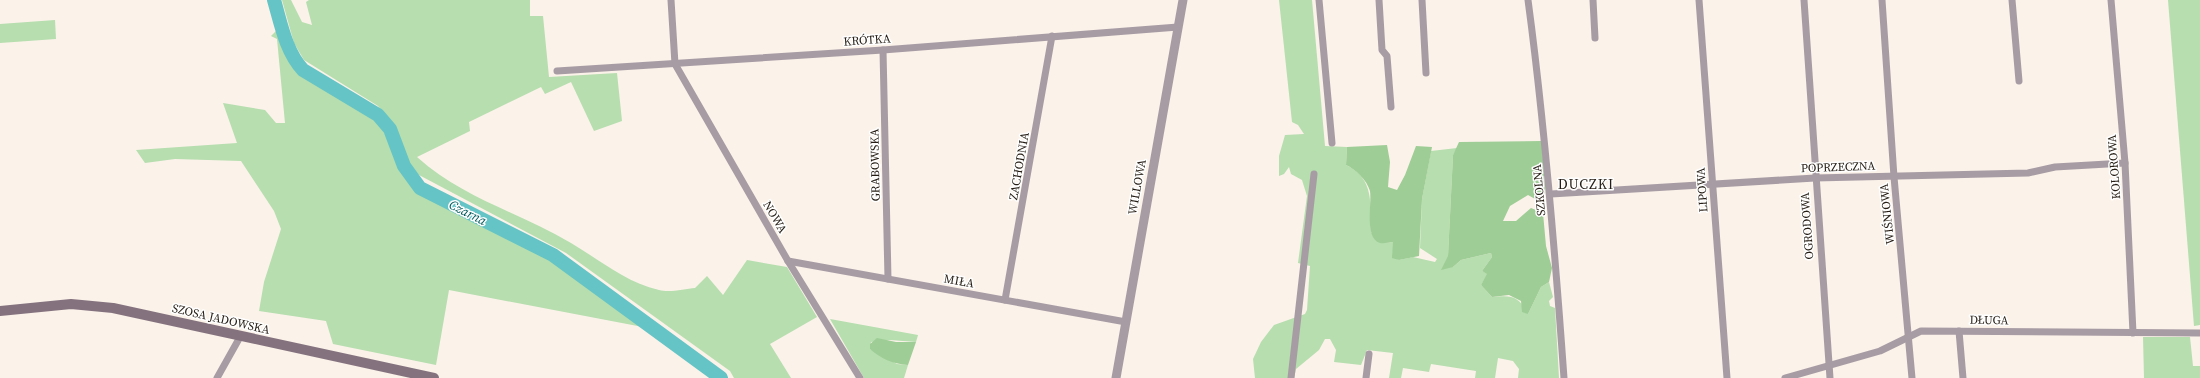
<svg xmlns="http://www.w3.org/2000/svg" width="2200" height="378" font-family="'Source Serif 4',serif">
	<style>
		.green { fill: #b6deaf }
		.forest { fill: #9ecd96 }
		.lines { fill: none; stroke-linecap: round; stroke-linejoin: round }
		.river { stroke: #65c4c6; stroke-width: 14 }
		.minor { stroke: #a89ca4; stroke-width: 7 }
		.tertiary { stroke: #a89ca4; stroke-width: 9 }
		.secondary { stroke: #84727e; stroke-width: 10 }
		.labels { text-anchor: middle; stroke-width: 3; stroke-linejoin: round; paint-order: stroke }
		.street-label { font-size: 12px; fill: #251d14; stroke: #fff }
		.water-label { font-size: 13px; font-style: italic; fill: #015a5c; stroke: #fff }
		.quarter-label { font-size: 14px; letter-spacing: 1px; fill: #251d14; stroke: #fff }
	</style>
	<rect width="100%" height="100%" fill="#fbf2e9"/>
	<g class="green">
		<path d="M282 0H291L302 22 312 25 306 2 309 0H530V16H543L549 77 617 73 622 121 594 131 571 82 545 94 541 87 469 122 470 131 417 157C464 199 519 212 571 243 600 260 625 282 659 290 669 293 685 289 695 288L707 276 723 295 747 260 787 267 817 317 770 344 791 378H734L730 371 566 253 419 175 407 161 390 120 378 106 304 60 294 43Z"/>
		<path d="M1279 0H1312L1325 146 1347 147 1346 165C1375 179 1370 204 1371 232L1381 243 1393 242V257L1399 260 1413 257 1435 262 1437 259 1420 248 1422 199 1431 151 1457 148 1453 155 1448 256 1453 267 1461 260 1491 253 1492 257 1482 271 1488 274 1481 285 1492 297C1513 295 1518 296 1528 314L1541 287 1549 282 1553 297 1549 301 1550 306 1555 308 1559 378H1518L1519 369 1513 361 1498 358 1495 378H1475L1476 371 1431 364 1429 372 1403 368 1401 378H1389L1393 353 1367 350 1361 365 1334 362 1336 350 1330 339H1325L1319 350 1296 369 1294 378H1255L1253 359 1261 342 1274 325 1305 314 1307 310 1310 266 1298 263 1307 196 1302 180 1291 174 1289 167 1284 174 1279 176V156L1285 135 1304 134 1298 125 1292 122Z"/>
		<polygon points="2168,0 2200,0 2200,325 2194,326"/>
		<polygon points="55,20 56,39 0,43 0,24"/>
		<path d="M279 28 292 63 299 72 375 119C387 132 390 147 397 164 404 180 417 190 431 200L551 259 648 328 449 290 436 365 333 344 326 321 259 311 264 282 281 229 274 211 241 161 175 159 145 163 136 150 237 143 223 103 265 110 276 123H285L277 39 271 36Z"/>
		<polygon points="830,319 918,335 916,342 890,340 871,342 870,349 897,364 908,365 904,378 864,378"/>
		<polygon points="2143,337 2190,337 2193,366 2200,366 2200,378 2144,378"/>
	</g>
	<g class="forest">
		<polygon points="1542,141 1545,193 1537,200 1528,195 1510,206 1503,221 1516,221 1531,208 1543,213 1546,246 1552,268 1549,282 1541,287 1528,314 1522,312 1521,301 1509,295 1492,297 1481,285 1487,274 1482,271 1492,257 1491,253 1461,260 1453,267 1441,270 1448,256 1453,155 1459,142"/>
		<path d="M1387 145 1390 162 1388 187 1397 190 1405 175 1416 146 1432 147 1422 199 1419 256 1399 260 1392 258 1393 242C1389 242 1384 244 1380 243 1364 238 1372 204 1370 191 1367 180 1355 169 1346 165L1347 147Z"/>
		<path d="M877 338 896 342H916L908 365C894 364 881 359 870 349V344Z"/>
	</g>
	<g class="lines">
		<path class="river" d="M274 0C281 24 286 52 303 70L378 115 390 129 404 166 420 188 553 255 721 378"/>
		<g class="minor">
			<polyline points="671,0 675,64 788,261 860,378"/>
			<polyline points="1319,0 1332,143"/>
			<polyline points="1379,0 1382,50 1387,56 1391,107"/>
			<polyline points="1422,0 1426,73"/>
			<path d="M1528 0C1545 126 1555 251 1564 378"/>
			<polyline points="1593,0 1595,38"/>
			<polyline points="1699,0 1727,378"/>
			<polyline points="1804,0 1830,378"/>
			<polyline points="1882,0 1894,177 1912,378"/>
			<polyline points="2012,0 2019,81"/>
			<polyline points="2111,0 2125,163 2133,333"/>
			<polyline points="883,50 888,279"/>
			<polyline points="557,71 883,50 1178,27"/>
			<polyline points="1551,194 1815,178 2028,173 2055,167 2125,163"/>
			<polyline points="788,261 1126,322"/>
			<polyline points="1005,300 1052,36"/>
			<polyline points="1959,331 1963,378"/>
			<polyline points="217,378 240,337"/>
			<polyline points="1291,378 1314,174"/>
			<polyline points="1366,378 1369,354"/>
			<polyline points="1785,378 1880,351 1921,331 2200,333"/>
		</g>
		<polyline class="tertiary" points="1116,378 1183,0"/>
		<polyline class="secondary" points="0,311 71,304 113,308 434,378"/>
	</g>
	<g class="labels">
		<g class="street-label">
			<text transform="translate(867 40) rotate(-4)" y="4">KRÓTKA</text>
			<text transform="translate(875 165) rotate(-91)" y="4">GRABOWSKA</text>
			<text transform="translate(1019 166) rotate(-80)" y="4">ZACHODNIA</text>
			<text transform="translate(1838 167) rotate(-2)" y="4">POPRZECZNA</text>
			<text transform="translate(2114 167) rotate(-94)" y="4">KOLOROWA</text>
			<text transform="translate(1137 187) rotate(-80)" y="4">WILLOWA</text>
			<text transform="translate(1539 190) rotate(-95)" y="4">SZKOLNA</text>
			<text transform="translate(1702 190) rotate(-94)" y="4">LIPOWA</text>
			<text transform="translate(1887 214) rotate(-96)" y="4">WIŚNIOWA</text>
			<text transform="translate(775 217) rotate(60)" y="4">NOWA</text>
			<text transform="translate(1807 226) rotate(-94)" y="4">OGRODOWA</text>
			<text transform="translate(959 281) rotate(10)" y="4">MIŁA</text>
			<text transform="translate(221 319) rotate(13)" y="4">SZOSA JADOWSKA</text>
			<text transform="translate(1989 320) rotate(1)" y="4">DŁUGA</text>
		</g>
		<g class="water-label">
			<text transform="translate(468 212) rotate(27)" y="5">Czarna</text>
		</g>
		<g class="quarter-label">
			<text x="1586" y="189">DUCZKI</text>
		</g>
	</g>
</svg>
